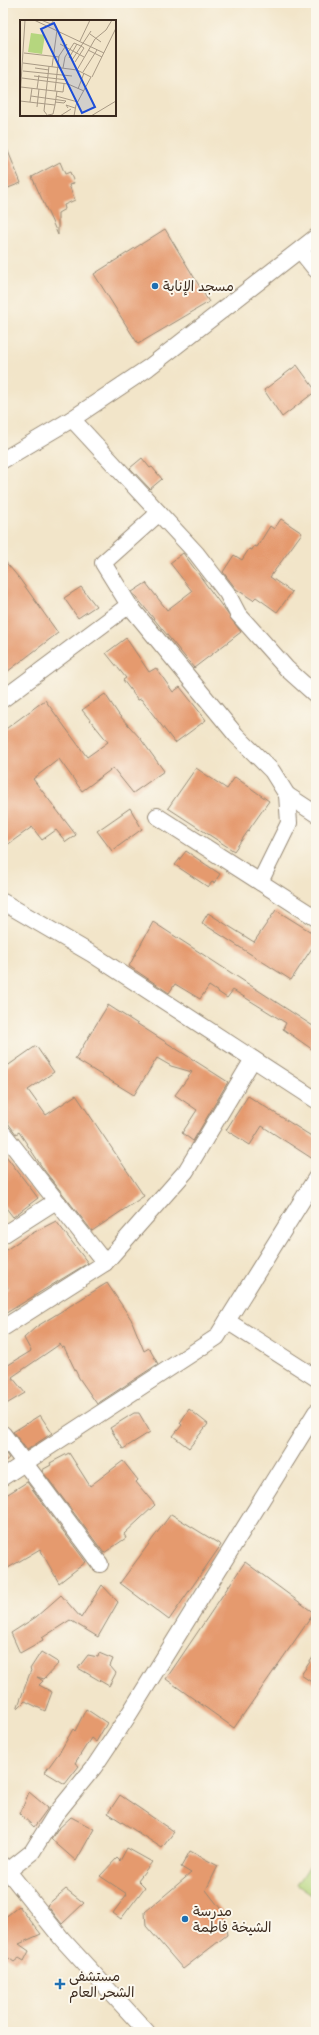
<svg xmlns="http://www.w3.org/2000/svg" width="319" height="2035" font-family="Mynerve,'Playpen Sans Arabic',sans-serif">
	<style>
		.green { fill: #b5d67e; stroke: #78804e }
		.building { fill: #e59a6e }
		.lines { fill: none; stroke-linecap: round; stroke-linejoin: round }
		.minor-casing { stroke: #968874; stroke-width: 18 }
		.minor { stroke: #fff; stroke-width: 16 }
		.poi-dot { fill: #1f6fb2; stroke: #fbf7ec; stroke-width: 1.5 }
		.labels { text-anchor: middle; stroke-width: 4; stroke-linejoin: round; paint-order: stroke }
		.poi-label { font-size: 14px; fill: #3b2a1e; stroke: #fbf7ec; text-anchor: start }
		.inset-road { fill: none; stroke: #a99a85; stroke-width: 1 }
		.view { fill: #1d4ed8; fill-opacity: 0.15; stroke: #1d4ed8; stroke-width: 2 }
		.inset-edge { fill: none; stroke: #3b2a1e; stroke-width: 2 }
	</style>
	<rect width="100%" height="100%" fill="#fbf7ec"/>
	<filter id="ink" filterUnits="userSpaceOnUse"><feTurbulence type="fractalNoise" baseFrequency=".025" numOctaves="2"/><feDisplacementMap in="SourceGraphic" scale="8" xChannelSelector="R" yChannelSelector="G"/><feConvolveMatrix kernelMatrix="1 2 1 2 8 2 1 2 1" color-interpolation-filters="sRGB"/></filter>
	<filter id="wash" filterUnits="userSpaceOnUse"><feTurbulence type="fractalNoise" baseFrequency=".012" numOctaves="4" result="noise"/><feDisplacementMap in="SourceGraphic" scale="16" xChannelSelector="R" yChannelSelector="G"/><feGaussianBlur stdDeviation="0.9" result="paint"/><feColorMatrix in="noise" values="0 0 0 0 0 0 0 0 0 0 0 0 0 0 0 0 0 1.4 0 .05"/><feComposite in="paint" operator="in"/></filter>
	<g filter="url(#wash)">
		<rect width="100%" height="100%" fill="#f2e5c9"/>
		<polygon class="green" points="316,1856 316,1898 297,1885"/>
		<g id="blocks">
			<g class="building">
				<polygon points="3,139 21,183 3,190"/>
				<polygon points="60,162 65,174 70,172 74,183 69,185 75,200 64,205 65,209 58,213 58,235 32,177"/>
				<polygon points="165,229 209,302 138,344 94,274"/>
				<polygon points="297,365 316,391 282,417 264,390"/>
				<polygon points="142,458 150,468 152,467 162,479 150,489 130,468"/>
				<polygon points="281,519 302,533 270,577 292,592 277,612 256,597 253,600 236,589 223,572 234,555 242,560 249,549 252,550 254,546 257,547 270,526 274,529"/>
				<polygon points="183,553 241,632 194,668 132,592 146,583 167,610 192,591 170,563"/>
				<polygon points="3,559 19,578 58,633 3,675"/>
				<polygon points="81,587 96,606 78,618 64,598"/>
				<polygon points="126,638 149,672 156,668 173,692 180,687 206,720 175,743 141,699 138,700 123,680 126,678 106,653"/>
				<polygon points="105,694 119,715 140,738 164,771 133,793 113,768 82,791 59,759 33,779 76,835 66,842 56,830 42,840 32,827 3,848 3,731 45,700 87,757 108,742 82,710"/>
				<polygon points="196,768 227,789 235,777 269,801 234,851 168,808"/>
				<polygon points="130,808 142,829 112,851 97,831"/>
				<polygon points="186,851 220,874 214,883 212,882 208,887 175,865"/>
				<polygon points="276,910 316,935 316,942 291,980 202,923 208,913 254,942"/>
				<polygon points="153,922 316,1028 316,1052 283,1029 286,1023 233,990 227,998 209,986 200,999 175,984 169,993 129,966"/>
				<polygon points="108,1005 228,1082 193,1141 182,1133 197,1110 175,1095 192,1072 171,1066 157,1058 134,1095 75,1059"/>
				<polygon points="36,1046 54,1072 28,1090 46,1115 76,1095 144,1196 92,1231 44,1170 19,1132 16,1134 3,1116 3,1069"/>
				<polygon points="248,1096 316,1139 316,1161 262,1126 250,1145 226,1130"/>
				<polygon points="3,1152 38,1198 13,1217 3,1204"/>
				<polygon points="56,1221 88,1263 3,1315 3,1292 8,1288 3,1279 3,1252 25,1237"/>
				<polygon points="107,1283 131,1319 144,1351 149,1348 158,1364 97,1404 79,1378 64,1347 62,1348 60,1344 12,1377 25,1393 3,1406 3,1364 5,1367 31,1351 24,1338 36,1327"/>
				<polygon points="189,1409 208,1424 189,1448 173,1436 182,1425 180,1423"/>
				<polygon points="134,1413 139,1413 150,1432 123,1449 110,1428"/>
				<polygon points="40,1415 52,1433 27,1450 13,1432"/>
				<polygon points="3,1450 9,1458 3,1463"/>
				<polygon points="69,1453 90,1486 123,1461 138,1480 136,1482 155,1505 124,1534 126,1538 104,1553 43,1472 42,1470 51,1465 50,1463"/>
				<polygon points="27,1482 86,1562 59,1583 40,1549 3,1571 3,1497"/>
				<polygon points="171,1514 221,1545 169,1620 120,1583"/>
				<polygon points="245,1562 314,1613 234,1728 166,1679"/>
				<polygon points="102,1585 118,1602 98,1637 70,1620 42,1638 43,1640 20,1653 11,1633 36,1617 61,1595 81,1618"/>
				<polygon points="41,1652 59,1663 44,1679 37,1677 43,1681 39,1685 52,1692 45,1711 25,1701 17,1709 31,1670 30,1669"/>
				<polygon points="99,1653 113,1659 110,1666 116,1673 109,1686 78,1668 88,1655 98,1657"/>
				<polygon points="316,1653 316,1685 301,1675"/>
				<polygon points="86,1709 107,1723 96,1742 91,1738 75,1763 79,1766 65,1784 45,1772 61,1750 73,1729 75,1731"/>
				<polygon points="29,1792 48,1808 34,1827 20,1814"/>
				<polygon points="120,1795 174,1832 162,1848 108,1813"/>
				<polygon points="71,1817 94,1829 76,1861 51,1839 57,1830"/>
				<polygon points="127,1848 152,1862 138,1880 145,1887 121,1919 113,1913 127,1894 100,1876 117,1858 120,1861"/>
				<polygon points="190,1851 218,1866 206,1890 223,1912 227,1935 183,1969 146,1926 145,1912 191,1873 181,1867"/>
				<polygon points="66,1889 84,1903 62,1924 47,1905"/>
				<polygon points="19,1906 41,1934 19,1944 29,1951 24,1961 19,1958 14,1962 3,1954 3,1919"/>
			</g>
		</g>
	</g>
	<g filter="url(#ink)">
		<use href="#blocks" fill-opacity="0" stroke="#968874" stroke-width="1"/>
		<g class="lines">
			<g class="minor-casing">
				<g id="minor">
					<polyline points="300,250 316,270"/>
					<polyline points="72,419 196,553 227,593 238,614 287,669 316,695"/>
					<polyline points="3,460 72,419 148,368 316,237"/>
					<polyline points="129,605 236,735 272,771 287,795 289,823 260,882"/>
					<polyline points="3,699 129,605 103,563 159,513"/>
					<polyline points="287,795 316,814"/>
					<polyline points="157,816 316,918"/>
					<polyline points="3,902 92,954 316,1100"/>
					<polyline points="3,1133 105,1263"/>
					<polyline points="3,1235 56,1201"/>
					<polyline points="227,1321 316,1378"/>
					<polyline points="3,1328 105,1263 186,1171 253,1059"/>
					<polyline points="3,1434 100,1564"/>
					<polyline points="3,1477 217,1337 316,1178"/>
					<polyline points="3,1865 62,1939 147,2032"/>
					<polyline points="8,1871 32,1852 55,1815 94,1767 126,1719 316,1412"/>
				</g>
			</g>
			<use href="#minor" class="minor"/>
		</g>
	</g>
	<g class="poi-dot">
		<circle cx="155" cy="286" r="4"/>
		<circle cx="185" cy="1919" r="4"/>
		<path d="M58 1978h4v4h4v4h-4v4h-4v-4h-4v-4h4z"/>
	</g>
	<g class="labels">
		<g class="poi-label">
			<text x="163" y="291">مسجد الإنابة</text>
			<text x="193" y="1916">مدرسة<tspan x="193" dy="16">الشيخة فاطمة</tspan></text>
			<text x="69" y="1981">مستشفى<tspan x="69" dy="16">الشحر العام</tspan></text>
		</g>
	</g>
	<g transform="translate(20 20)">
		<rect width="96" height="96" fill="#f2e5c9"/>
		<path d="M11 13 25 15 22 34 8 32Z" fill="#b5d67e"/>
		<path class="inset-road" d="M14 0 84 33M21 0 31 4 34 0M70 14 81 22M60 21 70 0M40 24 64 37M68 30 82 37M4 33 39 37M49 38 57 24M52 40 71 11M55 42 64 28 61 26M3 43 57 50 71 57 56 85 54 96M32 47 37 10M15 48 29 50M43 48 45 37 54 23 61 26M57 50 75 19 86 10 92 0M3 51 52 56M63 52 77 30M14 56 47 60M72 57 96 8M2 58 48 64 64 71M1 67 43 72 44 64M17 69 19 55M58 69 64 53M35 71 39 36 47 24M11 76 46 81 44 83 35 82M36 76 58 82M0 78 5 0M0 81 35 85 37 71M10 82 12 68M17 87 19 69M48 88 46 85 55 88M28 95 33 94 35 85M28 96 24 91 29 46M40 96 51 89M71 96 96 81"/>
		<path class="view" d="M34 3 75 87 62 93 21 9Z"/>
		<rect width="96" height="96" class="inset-edge"/>
	</g>
	<rect width="319" height="2035" fill="none" stroke="#fbf7ec" stroke-width="16"/>
</svg>
